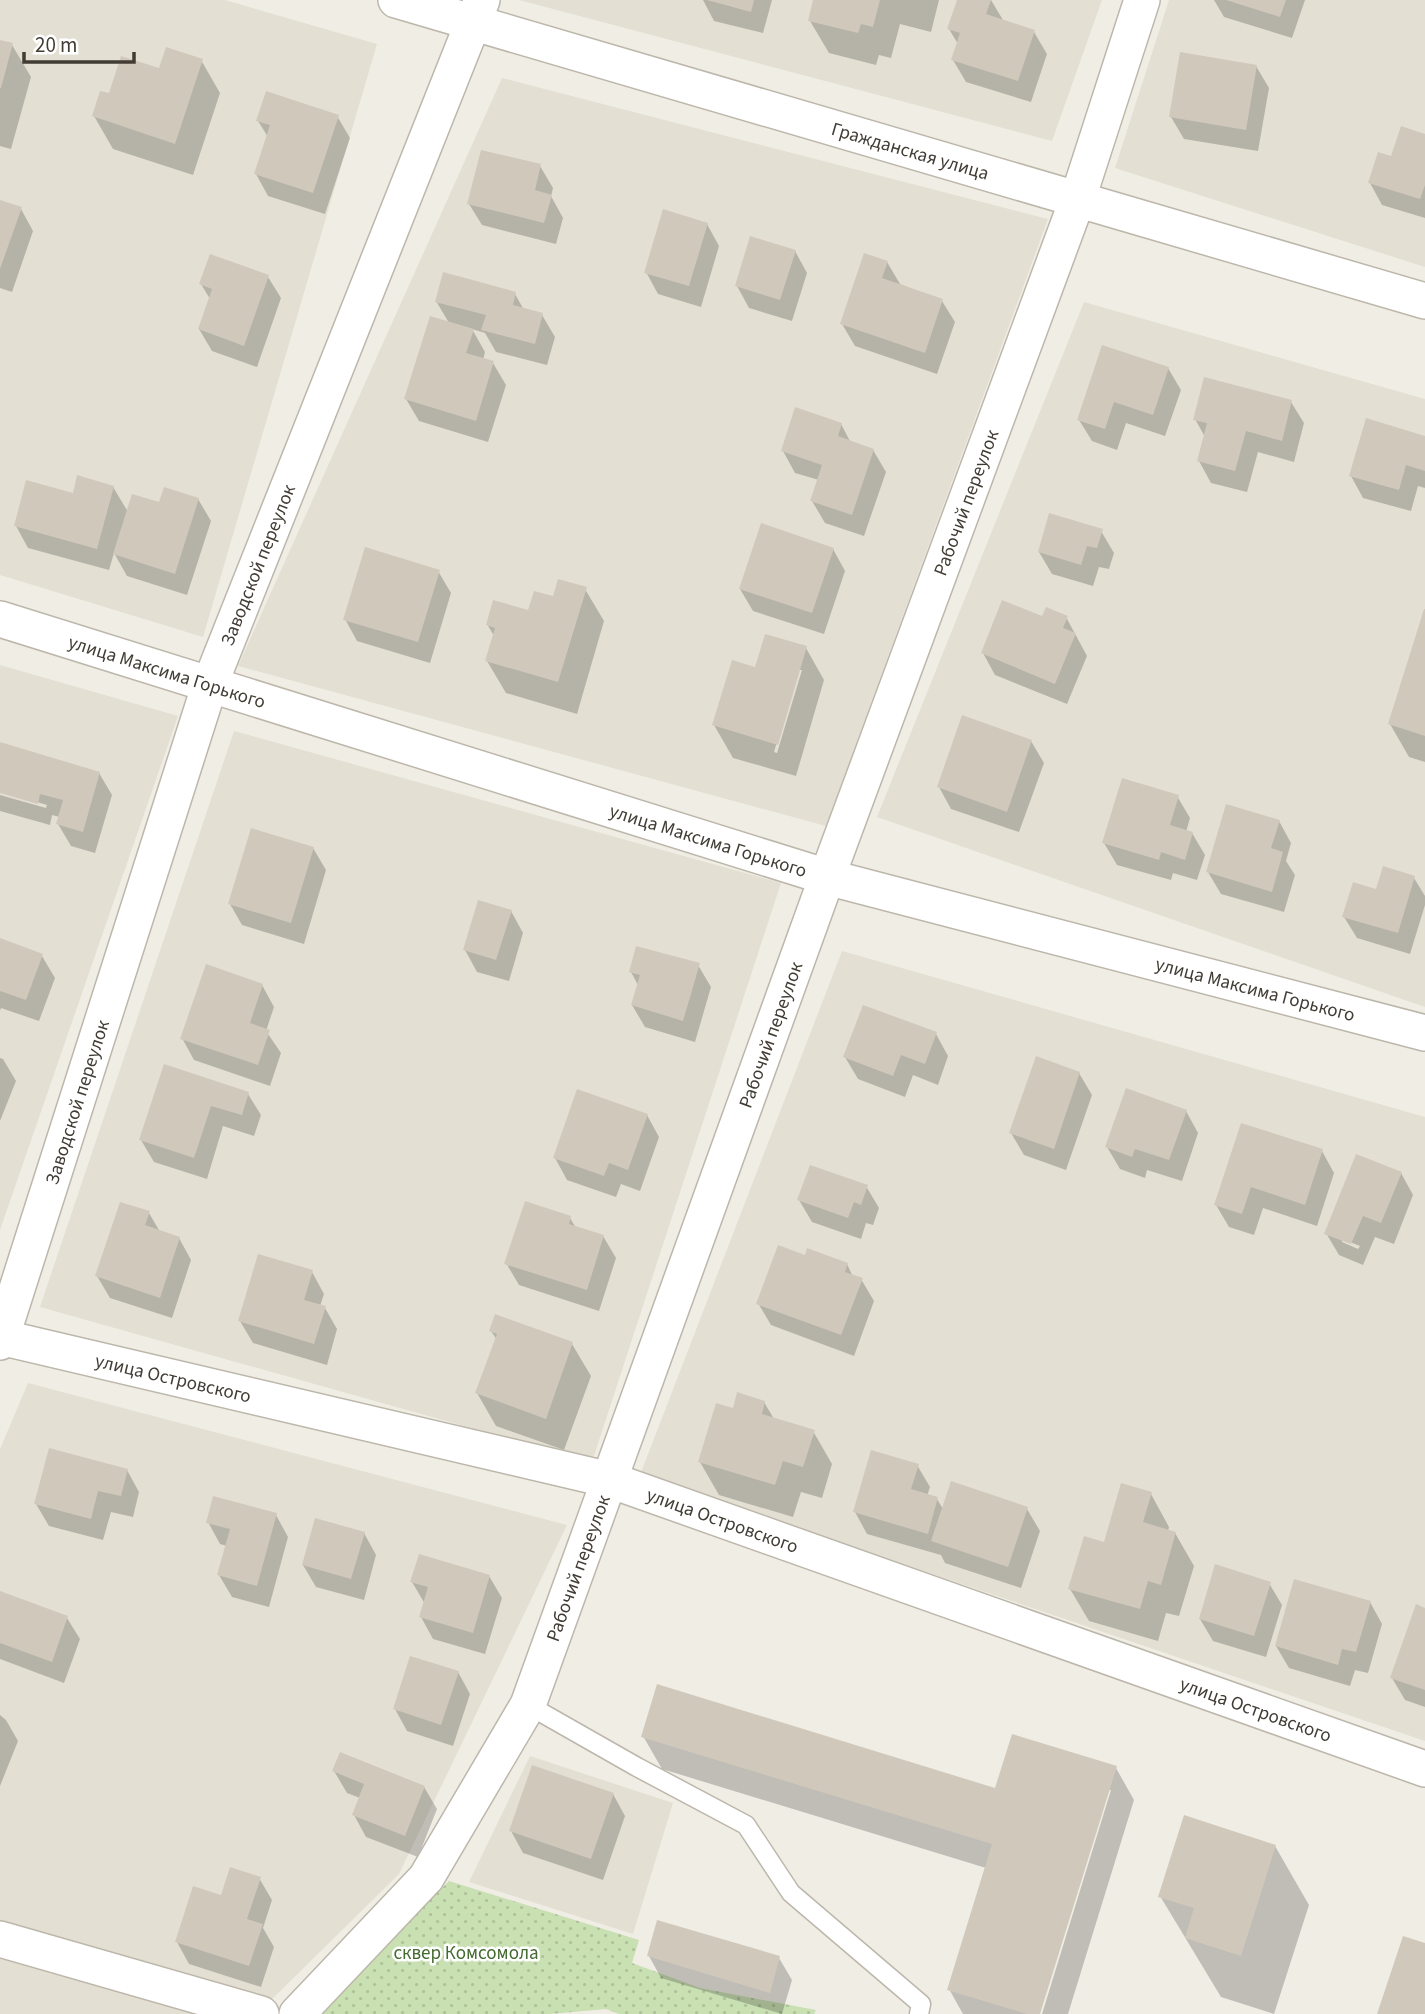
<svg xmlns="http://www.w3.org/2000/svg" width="1425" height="2014" font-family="'Source Sans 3',sans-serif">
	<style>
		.residential { fill: #e3dfd3 }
		.park { fill: url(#park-dots) }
		.shadow { fill: #0003; fill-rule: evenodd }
		.building { fill: #d0c9bb }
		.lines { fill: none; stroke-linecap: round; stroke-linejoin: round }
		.lane-casing { stroke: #bdb7ab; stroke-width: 21 }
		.street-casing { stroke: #bdb7ab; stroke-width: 38 }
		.lane { stroke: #fff; stroke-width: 18 }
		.street { stroke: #fff; stroke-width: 35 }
		.labels { text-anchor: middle; stroke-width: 5; stroke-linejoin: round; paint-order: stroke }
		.street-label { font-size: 19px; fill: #413d35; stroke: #fff }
		.park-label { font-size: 19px; fill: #446b30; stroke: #fff }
	</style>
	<defs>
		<pattern id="park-dots" width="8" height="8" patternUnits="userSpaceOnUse" patternTransform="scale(1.75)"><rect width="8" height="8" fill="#c9e0b2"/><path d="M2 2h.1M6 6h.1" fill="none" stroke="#aec19a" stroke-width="1.8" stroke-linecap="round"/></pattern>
	</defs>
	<rect width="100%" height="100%" fill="#f0ede5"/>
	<g class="residential">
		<polygon points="0,0 225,0 377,44 203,637 0,575"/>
		<polygon points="519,0 1102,0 1052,141"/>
		<polygon points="1169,0 1425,0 1425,267 1115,168"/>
		<polygon points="502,78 1048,219 826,826 238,666"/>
		<polygon points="1084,302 1425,399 1425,1007 877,817"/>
		<polygon points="0,665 178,716 0,1230"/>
		<polygon points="234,731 781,883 592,1462 40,1307"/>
		<polygon points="842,951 1425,1117 1425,1741 640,1475"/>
		<polygon points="28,1383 567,1525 399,1874 264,2007 0,1929 0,1449"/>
		<polygon points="530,1756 673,1803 633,1934 469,1882"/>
		<polygon points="0,1958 195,2014 0,2014"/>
	</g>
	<polygon class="park" points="449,1881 639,1940 632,1963 700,1988 816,2010 814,2014 619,2014 606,2009 550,2014 317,2014"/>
	<g class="shadow">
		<polygon points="703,0 772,0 763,33 714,21"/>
		<polygon points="815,0 939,0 931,32 900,24 891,58 879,55 876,65 829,53 810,21"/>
		<polygon points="959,0 991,0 1003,20 1034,32 1047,54 1031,102 966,82 953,60 958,44 949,29"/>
		<polygon points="1214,0 1305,0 1292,38 1224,17"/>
		<polygon points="0,42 12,45 31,77 11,149 0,146"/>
		<polygon points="201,60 220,93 193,175 113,149 94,116 110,95"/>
		<polygon points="1256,66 1269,88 1258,151 1184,139 1171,117"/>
		<polygon points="337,116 350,138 325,214 268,196 256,174 268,137 258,121"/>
		<polygon points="1425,135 1425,218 1382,205 1370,183 1393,159"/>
		<polygon points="540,166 553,188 551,196 563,218 556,244 482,225 469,204"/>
		<polygon points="0,202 21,209 33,231 12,292 0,288"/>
		<polygon points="707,224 719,246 701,307 658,294 646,272"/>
		<polygon points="795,251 807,273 792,321 749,308 737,286"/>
		<polygon points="887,262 900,284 942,301 955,322 937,374 855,346 842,324"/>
		<polygon points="268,277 281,298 257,367 212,351 199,329 210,299 201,284"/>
		<polygon points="515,294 524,310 542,315 555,337 547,365 496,352 485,333 472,329 485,352 483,360 493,363 506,385 488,442 419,421 406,399 449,323 436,301"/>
		<polygon points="1168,368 1181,390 1165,436 1126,423 1117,450 1092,441 1079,420"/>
		<polygon points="1291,402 1304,423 1294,462 1258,452 1247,492 1211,483 1199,461 1205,437 1195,419"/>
		<polygon points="841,424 851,443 873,450 886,472 864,536 825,523 812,501 819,480 795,473 783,451"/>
		<polygon points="1425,437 1425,488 1418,486 1411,511 1363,498 1351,476"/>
		<polygon points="113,487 128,512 198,499 211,521 187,595 127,576 114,553 109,570 28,548 16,526 74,495"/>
		<polygon points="1101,531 1114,553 1109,569 1099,567 1093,586 1052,574 1039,552"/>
		<polygon points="833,549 845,571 824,634 753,611 740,589"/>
		<polygon points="438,571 451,593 430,663 357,641 345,619"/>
		<polygon points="585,589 604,621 577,714 506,693 487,661 494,636 487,624 529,613 554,598"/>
		<polygon points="1425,613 1425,762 1409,757 1390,724"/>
		<polygon points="1066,617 1087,656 1067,704 995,675 983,653 1043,618"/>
		<path d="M806 648 824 680 796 776 733 758 714 725 757 669ZM798 670H802L777 753 774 752Z"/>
		<polygon points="1031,741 1044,763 1019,832 951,809 939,787"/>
		<polygon points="0,744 99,773 112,795 95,853 71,846 58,824 60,817 52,815 50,825 0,811 0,795 46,808 47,805 0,791"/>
		<polygon points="1177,796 1190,818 1186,832 1192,833 1205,855 1197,880 1173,873 1171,880 1117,865 1104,843"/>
		<polygon points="1279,821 1291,843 1286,861 1295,875 1284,912 1221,894 1208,872"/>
		<polygon points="313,848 326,870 304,944 242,925 230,904"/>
		<polygon points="1414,878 1425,896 1425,905 1410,954 1357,938 1344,917 1377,891"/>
		<polygon points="511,911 523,933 509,981 477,972 465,950"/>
		<polygon points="0,940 42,956 55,978 39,1021 1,1008 0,1011"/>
		<polygon points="698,965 711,987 695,1042 645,1027 632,1005 638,985 631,972"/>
		<polygon points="262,985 274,1007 266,1031 281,1053 270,1086 194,1060 182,1038"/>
		<polygon points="936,1034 948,1056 938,1085 913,1075 905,1097 858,1079 845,1057"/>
		<polygon points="0,1058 3,1059 16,1081 0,1121"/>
		<polygon points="165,1067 248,1094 261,1115 254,1136 223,1126 207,1179 154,1162 141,1140"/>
		<polygon points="1079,1073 1092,1095 1066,1170 1024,1155 1011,1133"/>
		<polygon points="1186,1111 1198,1133 1182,1181 1147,1170 1145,1178 1120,1169 1107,1147"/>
		<polygon points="647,1115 659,1137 640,1191 621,1184 616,1197 567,1180 555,1158"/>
		<polygon points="1242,1125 1322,1151 1334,1173 1317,1226 1263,1208 1254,1235 1229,1227 1216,1205"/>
		<path d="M1401 1173 1413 1195 1394 1244 1375 1237 1363 1265 1339 1255 1326 1233ZM1342 1239 1360 1246 1358 1249 1342 1242Z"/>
		<polygon points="866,1186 879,1208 873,1225 866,1223 861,1239 812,1222 799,1200"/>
		<polygon points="149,1213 160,1232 179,1238 191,1260 172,1318 110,1298 97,1276"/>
		<polygon points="570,1218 576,1228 603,1236 616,1258 599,1311 519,1285 506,1263"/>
		<polygon points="806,1257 847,1264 853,1277 861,1279 874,1301 854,1356 771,1325 758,1303"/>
		<polygon points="312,1272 324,1294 320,1306 325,1308 337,1329 327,1365 253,1343 240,1321"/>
		<polygon points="491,1331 572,1344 591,1376 564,1450 496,1426 477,1393 497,1340"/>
		<polygon points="764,1402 774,1419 813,1431 832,1464 822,1498 801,1492 793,1517 719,1495 700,1462 734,1410"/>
		<polygon points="917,1465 930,1487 927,1496 937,1499 943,1509 1027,1509 1040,1531 1021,1588 945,1563 941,1555 867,1534 855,1512"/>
		<polygon points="127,1470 139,1492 133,1517 111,1512 103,1540 49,1526 36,1504"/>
		<polygon points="1151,1494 1169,1527 1168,1531 1175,1533 1194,1566 1179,1616 1166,1613 1158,1641 1089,1621 1070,1589 1105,1545"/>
		<polygon points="276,1515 288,1537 269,1607 232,1597 219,1575 227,1546 220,1544 208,1522"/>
		<polygon points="364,1533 376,1555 364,1600 316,1587 303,1565"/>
		<polygon points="489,1576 502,1598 485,1654 433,1639 421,1617 425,1604 412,1582"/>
		<polygon points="1269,1583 1282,1605 1266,1657 1213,1641 1200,1619"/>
		<polygon points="0,1593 67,1618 80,1639 64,1683 0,1659"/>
		<polygon points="1370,1602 1382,1624 1368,1673 1355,1670 1350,1686 1289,1668 1276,1646"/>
		<polygon points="1425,1610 1425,1707 1405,1700 1392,1678"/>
		<polygon points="458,1672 470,1694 453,1746 407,1731 395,1709"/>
		<polygon points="0,1715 6,1720 18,1741 0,1786"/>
		<polygon points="643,1736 997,1791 1116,1768 1134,1800 1068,2014 1042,2014 1111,1790 1108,1790 1038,2014 963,2014 949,1989 986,1868 662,1769"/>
		<polygon points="334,1771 424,1787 437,1809 418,1857 366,1837 354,1815 360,1798 347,1793"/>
		<polygon points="613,1794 625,1816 603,1880 523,1853 511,1831"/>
		<polygon points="1275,1846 1309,1905 1274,2014 1221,1997 1160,1896"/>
		<polygon points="259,1878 272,1900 263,1928 274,1947 261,1987 189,1964 177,1942 222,1898"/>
		<polygon points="649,1956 779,1958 792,1980 782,2014 661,1978"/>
	</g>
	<g class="building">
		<polygon points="707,0 754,0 751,12"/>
		<polygon points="813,0 880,0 873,27 861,24 858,33 808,21"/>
		<polygon points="957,0 991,0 986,14 1035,30 1018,81 951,60 960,33 947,29"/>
		<polygon points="1226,0 1286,0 1280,17"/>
		<polygon points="0,40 13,43 1,88 0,88"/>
		<polygon points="166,47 203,59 175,144 92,116 100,91 109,93 121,56 159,68"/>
		<polygon points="1180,52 1257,65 1246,130 1169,117"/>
		<polygon points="266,91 339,115 313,193 254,174 270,125 256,121"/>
		<polygon points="1401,126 1425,134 1425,185 1420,199 1368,183 1378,152 1391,156"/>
		<polygon points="481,150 541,164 535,190 552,195 544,223 467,204"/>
		<polygon points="0,200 22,207 0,269"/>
		<polygon points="663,209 708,223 689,286 644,273"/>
		<polygon points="750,236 796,250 780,300 735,286"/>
		<polygon points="864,253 888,261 882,278 943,299 925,353 840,324"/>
		<polygon points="210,254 269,275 244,346 198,329 212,289 199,284"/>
		<polygon points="443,272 516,292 513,305 543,313 535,344 481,330 486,315 435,302"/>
		<polygon points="430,316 474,329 466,353 494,361 476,421 404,399"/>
		<polygon points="1102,345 1169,367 1153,415 1114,402 1105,429 1077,420"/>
		<polygon points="1204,377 1292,400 1282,441 1246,431 1235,471 1197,461 1207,423 1193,420"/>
		<polygon points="795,407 842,423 838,436 874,449 852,515 810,501 822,465 781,451"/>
		<polygon points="1366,418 1425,436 1425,471 1406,465 1399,490 1349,476"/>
		<polygon points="77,475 114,486 97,549 14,526 26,480 73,493"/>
		<polygon points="164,487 199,498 175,574 113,554 132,494 159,502"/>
		<polygon points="1049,513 1103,529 1097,548 1087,546 1081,565 1038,552"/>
		<polygon points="761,523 834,548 812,613 739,589"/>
		<polygon points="365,547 440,570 418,642 343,620"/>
		<polygon points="558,579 587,587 558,682 485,661 495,628 486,625 493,600 528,610 534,591 553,596"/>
		<polygon points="1002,600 1042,616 1046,607 1068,616 1063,628 1076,633 1055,684 981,653"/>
		<polygon points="1424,609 1425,609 1425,736 1388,724"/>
		<polygon points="765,634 807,646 778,745 712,725 732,660 755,667"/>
		<polygon points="962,715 1032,740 1007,812 937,787"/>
		<polygon points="0,742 100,772 83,832 56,824 63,800 40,794 38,804 0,793"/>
		<polygon points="1122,778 1179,795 1170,825 1193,832 1185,860 1161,852 1159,860 1102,843"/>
		<polygon points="1226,804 1280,820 1271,848 1283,852 1272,892 1206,872"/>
		<polygon points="251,828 314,847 291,923 228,904"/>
		<polygon points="1383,866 1415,876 1398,933 1342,917 1353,882 1376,889"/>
		<polygon points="478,900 512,910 496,960 463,950"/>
		<polygon points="0,938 43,954 26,1000 0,991"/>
		<polygon points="636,946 700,963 683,1021 631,1005 640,975 629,972"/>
		<polygon points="206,964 263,984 250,1023 270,1030 258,1065 180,1039"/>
		<polygon points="863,1005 937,1032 925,1064 901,1055 893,1076 843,1057"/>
		<polygon points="1036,1056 1080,1072 1054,1149 1009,1133"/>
		<polygon points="164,1064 249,1092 242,1115 211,1106 194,1158 139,1140"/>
		<polygon points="1126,1088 1187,1110 1169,1160 1135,1149 1132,1157 1105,1147"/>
		<polygon points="577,1089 648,1114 628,1170 609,1163 604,1176 553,1158"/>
		<polygon points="1241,1123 1323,1149 1305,1205 1251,1187 1242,1214 1214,1205"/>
		<polygon points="1356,1154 1402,1172 1381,1223 1363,1216 1351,1244 1324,1234"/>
		<polygon points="810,1165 868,1185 861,1205 854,1202 848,1218 797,1200"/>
		<polygon points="525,1201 571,1216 569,1224 604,1235 587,1290 504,1264"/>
		<polygon points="120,1202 150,1211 145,1225 180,1237 160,1298 95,1276"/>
		<polygon points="778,1245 805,1255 807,1248 848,1263 845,1272 863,1278 841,1335 756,1304"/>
		<polygon points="258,1254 313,1270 304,1300 326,1306 314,1344 238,1321"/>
		<polygon points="495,1314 573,1342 546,1419 475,1393 497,1334 489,1331"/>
		<polygon points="737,1392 765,1401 762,1414 815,1430 803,1467 783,1461 775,1485 698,1462 716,1403 733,1408"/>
		<polygon points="49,1448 128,1469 121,1496 98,1491 91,1519 34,1504"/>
		<polygon points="871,1450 919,1464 911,1489 938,1497 928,1534 853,1512"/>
		<polygon points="951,1481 1028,1507 1008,1567 931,1541"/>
		<polygon points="1121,1483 1152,1492 1143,1522 1176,1532 1161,1585 1148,1581 1140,1609 1068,1589 1084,1536 1104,1542"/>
		<polygon points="213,1496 277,1513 257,1586 217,1575 230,1529 206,1523"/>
		<polygon points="315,1518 365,1532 351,1579 302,1565"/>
		<polygon points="419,1554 490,1575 473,1633 419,1617 428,1587 410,1582"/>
		<polygon points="1215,1564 1271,1582 1254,1636 1199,1619"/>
		<polygon points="1294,1579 1371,1601 1356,1652 1342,1649 1338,1665 1275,1646"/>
		<polygon points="0,1591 68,1616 52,1662 0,1643"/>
		<polygon points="1416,1604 1425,1608 1425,1690 1390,1678"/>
		<polygon points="410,1656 459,1671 441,1725 393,1709"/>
		<polygon points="657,1684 995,1788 1012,1734 1117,1766 1040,2014 1027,2014 947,1990 992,1844 641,1737"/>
		<polygon points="340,1752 425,1786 405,1836 352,1815 364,1784 332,1771"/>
		<polygon points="532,1765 614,1793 591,1859 509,1831"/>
		<polygon points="1184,1815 1276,1845 1241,1956 1185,1938 1194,1908 1158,1897"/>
		<polygon points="230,1867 261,1877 247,1919 263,1924 249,1966 175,1942 193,1886 221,1895"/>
		<polygon points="657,1920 780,1956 770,1993 647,1956"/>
		<polygon points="1403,1936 1425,1943 1425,2014 1377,2014"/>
	</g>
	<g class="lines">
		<g class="lane-casing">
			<polyline id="lane" points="528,1705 637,1767 746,1825 791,1893 921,2004 919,2014"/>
		</g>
		<g class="street-casing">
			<g id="street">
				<path id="s1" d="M396 0 1425 301"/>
				<path id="s2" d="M0 619 827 877 1425 1033"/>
				<path id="s3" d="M0 1337 610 1480 1425 1769"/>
				<path id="s4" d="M0 1342 210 684 482 0"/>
				<polyline points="0,1939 261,2014"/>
				<path id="s5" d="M297 2014 426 1878 528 1705 827 877 1078 198 1142 0"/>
			</g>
		</g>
		<use href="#lane" class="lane"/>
		<use href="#street" class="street"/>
	</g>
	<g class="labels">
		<g class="street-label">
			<text dy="7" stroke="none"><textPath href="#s1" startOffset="536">Гражданская улица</textPath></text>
			<text dy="7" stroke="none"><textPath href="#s5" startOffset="1668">Рабочий переулок</textPath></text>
			<text dy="7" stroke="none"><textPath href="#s4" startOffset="819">Заводской переулок</textPath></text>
			<text dy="7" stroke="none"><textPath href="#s2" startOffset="175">улица Максима Горького</textPath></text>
			<text dy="7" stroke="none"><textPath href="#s2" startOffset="742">улица Максима Горького</textPath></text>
			<text dy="7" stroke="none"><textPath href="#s2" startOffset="1309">улица Максима Горького</textPath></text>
			<text dy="7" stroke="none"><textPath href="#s5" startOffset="1101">Рабочий переулок</textPath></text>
			<text dy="7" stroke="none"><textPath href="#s4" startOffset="252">Заводской переулок</textPath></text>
			<text dy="7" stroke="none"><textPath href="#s3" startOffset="178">улица Островского</textPath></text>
			<text dy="7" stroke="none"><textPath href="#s3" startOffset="746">улица Островского</textPath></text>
			<text dy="7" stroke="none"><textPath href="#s5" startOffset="534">Рабочий переулок</textPath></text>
			<text dy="7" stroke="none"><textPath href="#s3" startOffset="1312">улица Островского</textPath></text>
		</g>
		<g class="park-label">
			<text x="466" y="1959">сквер Комсомола</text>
		</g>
	</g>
	<path d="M24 52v10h110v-10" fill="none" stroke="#413d35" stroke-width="3.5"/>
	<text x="35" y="52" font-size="21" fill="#413d35" stroke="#ffffff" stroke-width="5" paint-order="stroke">20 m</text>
</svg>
